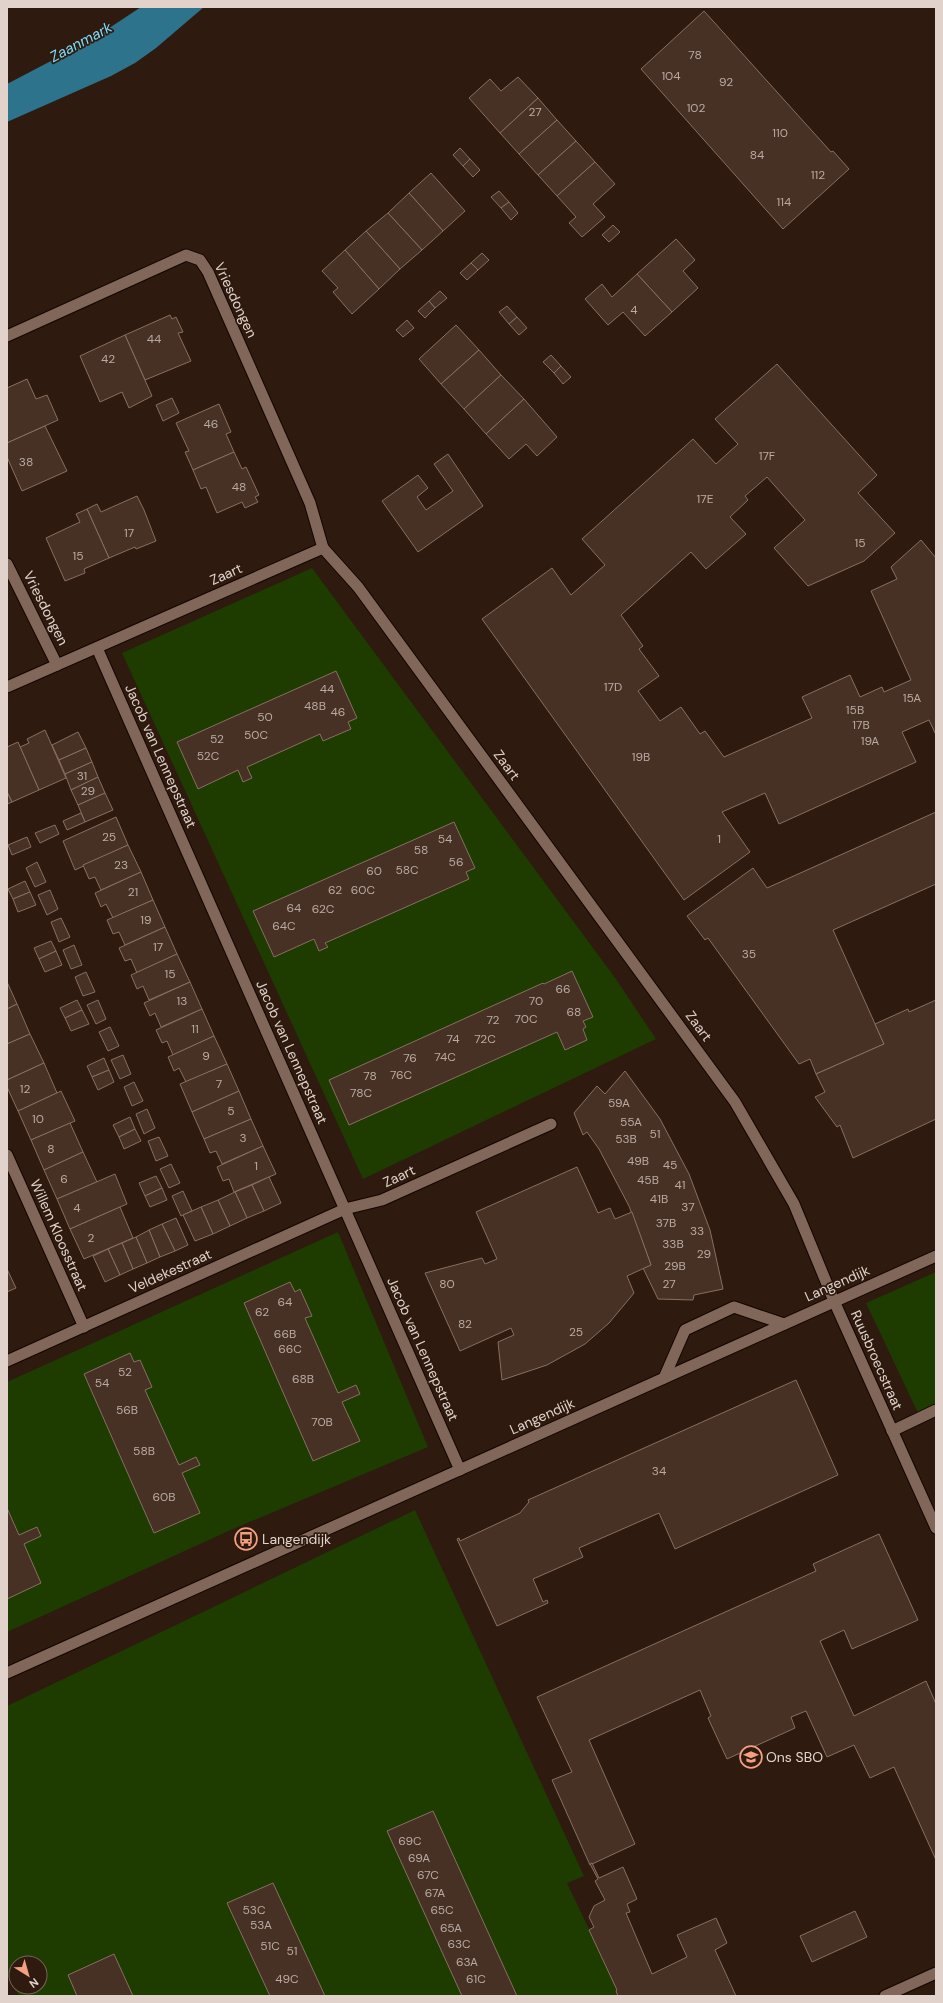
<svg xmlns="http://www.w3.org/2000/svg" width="943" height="2003" font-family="'DM Sans',sans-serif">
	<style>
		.green { fill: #1e3b00; fill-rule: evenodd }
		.water { fill: #2c738b }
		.building { fill: #473125; stroke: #886f61 }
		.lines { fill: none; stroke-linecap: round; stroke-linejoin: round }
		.service-casing { stroke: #150400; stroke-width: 13 }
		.minor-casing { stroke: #150400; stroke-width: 13 }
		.service { stroke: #80675a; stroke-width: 11 }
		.minor { stroke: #80675a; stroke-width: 11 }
		.labels { text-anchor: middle; stroke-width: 3.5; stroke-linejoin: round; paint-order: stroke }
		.number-label { font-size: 12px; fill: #baaaa2 }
		.street-label { font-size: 14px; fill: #e1d2cb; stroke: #2e1a0e }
		.poi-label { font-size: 14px; fill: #e1d2cb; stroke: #2e1a0e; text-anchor: start }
		.water-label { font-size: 15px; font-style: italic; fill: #7cdcfe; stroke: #2e1a0e }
	</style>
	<rect width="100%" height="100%" fill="#2e1a0e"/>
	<g class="green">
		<polygon points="312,568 616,979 656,1039 363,1179 122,653"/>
		<polygon points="338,1232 428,1447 233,1529 7,1632 7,1382"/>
		<polygon points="936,1272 936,1405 918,1413 866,1303"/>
		<path d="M415 1510 584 1876 567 1883 621 1996H19L7 1970V1706ZM16 1963H40V1987H16Z"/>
	</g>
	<polygon class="water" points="141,7 204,7 156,48 135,63 111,76 7,122 7,84 91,40"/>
	<g class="building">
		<polygon points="704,11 831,152 833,151 849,169 783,229 641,69"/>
		<polygon points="518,77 538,98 500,133 469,98 490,79 501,91"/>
		<polygon points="538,98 557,120 519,154 500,133"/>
		<polygon points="557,120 576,141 538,175 519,154"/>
		<polygon points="576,141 595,162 557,196 538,175"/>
		<polygon points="460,148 470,159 463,166 453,155"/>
		<polygon points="470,159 480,170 473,177 463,166"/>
		<polygon points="595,162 615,184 593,204 605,217 582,237 569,223 576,217 557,196"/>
		<polygon points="431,173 465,211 443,231 409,193"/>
		<polygon points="499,191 509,202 501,208 491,197"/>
		<polygon points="409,193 443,231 422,250 388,213"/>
		<polygon points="509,202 518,213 511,220 501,208"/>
		<polygon points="388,213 422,250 400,269 366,231"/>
		<polygon points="613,225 620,232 609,242 602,235"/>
		<polygon points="366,231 400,269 379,289 345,250"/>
		<polygon points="676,239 695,260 683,271 698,288 672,312 637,274"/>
		<polygon points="345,250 379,289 352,314 333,292 338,288 322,271"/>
		<polygon points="482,253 489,260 478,270 471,263"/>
		<polygon points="471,263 478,270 467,280 460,273"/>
		<polygon points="637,274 672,312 645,336 623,312 608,325 585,299 602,284 612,297"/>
		<polygon points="440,291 447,298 435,308 429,301"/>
		<polygon points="429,301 435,308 425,318 418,311"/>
		<polygon points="507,306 517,317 509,324 499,312"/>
		<polygon points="170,315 172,319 176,317 183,332 178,333 191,361 145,380 125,335"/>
		<polygon points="517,317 527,328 519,335 509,324"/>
		<polygon points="407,320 414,328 403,337 396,330"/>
		<polygon points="456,325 479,350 441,384 419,359"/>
		<polygon points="125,335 152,396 129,408 122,392 100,402 80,356"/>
		<polygon points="479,350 501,375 464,409 441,384"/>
		<polygon points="551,355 561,366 554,373 543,362"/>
		<polygon points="777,364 877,475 858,493 895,533 864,561 808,586 774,548 805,520 767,477 745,496 748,500 730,517 746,534 706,569 691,552 621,615 643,646 639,649 659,676 638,691 660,721 681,707 700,734 705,731 724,757 812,718 802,697 850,675 860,697 882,687 884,692 911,680 871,591 897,579 891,567 921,540 936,558 936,735 929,720 902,732 916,762 779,824 765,793 722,812 750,852 684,900 482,619 552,568 571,595 605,565 582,539 693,439 716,464 738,444 715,419"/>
		<polygon points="561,366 571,377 563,384 554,373"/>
		<polygon points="501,375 524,399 486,434 464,409"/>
		<polygon points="27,379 36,399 47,395 58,420 7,443 7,388"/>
		<polygon points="172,398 179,413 163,421 156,405"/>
		<polygon points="524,399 557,437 537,456 526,444 509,459 486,434"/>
		<polygon points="219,404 231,432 226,434 234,452 193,470 185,452 189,451 176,423"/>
		<polygon points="45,426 67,471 22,491 7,457 7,443"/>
		<polygon points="234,452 242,469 246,467 259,495 255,497 258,502 245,508 242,502 217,513 206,487 201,489 193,470"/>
		<polygon points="448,454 483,506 418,552 382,501 418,475 428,488 417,497 426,510 453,491 434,464"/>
		<polygon points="137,496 144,510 156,541 136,549 135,547 109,558 87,509 97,504 101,512"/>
		<polygon points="87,509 109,558 84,569 85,573 65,581 46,538 80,522 76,514"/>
		<polygon points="336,671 357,718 348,722 351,729 323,741 320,734 247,767 252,778 243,782 238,770 198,789 177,742"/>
		<polygon points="45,730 66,778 39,790 20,747 29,743 27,739"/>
		<polygon points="78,732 86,748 59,760 52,745"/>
		<polygon points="18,742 39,790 12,802 7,792 7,747"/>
		<polygon points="86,748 92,762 65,774 59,760"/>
		<polygon points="92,762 98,777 71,790 65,774"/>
		<polygon points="98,777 105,793 78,805 71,790"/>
		<polygon points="7,792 12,802 7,804"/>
		<polygon points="105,793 113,810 85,822 78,805"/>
		<polygon points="936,812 936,884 833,930 884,1044 816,1074 810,1059 799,1064 708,938 705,940 687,916 753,868 767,888"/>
		<polygon points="81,813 85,822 67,830 63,821"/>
		<polygon points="116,817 128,845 75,870 63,841"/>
		<polygon points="454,822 475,868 466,872 469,879 325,943 328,947 319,951 314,939 274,957 253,911"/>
		<polygon points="55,825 59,834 40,843 35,833"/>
		<polygon points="27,837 31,847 12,855 8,845"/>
		<polygon points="128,845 141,872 101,890 95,877 89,879 83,865"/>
		<polygon points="37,862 46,882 35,887 26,868"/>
		<polygon points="141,872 153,900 113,918 106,904 101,907 95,893"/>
		<polygon points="25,881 30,892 13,899 8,889"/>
		<polygon points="50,890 58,909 47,915 38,895"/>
		<polygon points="30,892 36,905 18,912 13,899"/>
		<polygon points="153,900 165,927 125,945 119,932 113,934 107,920"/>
		<polygon points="61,918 70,937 59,942 51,922"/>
		<polygon points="165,927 177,954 137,973 131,959 125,961 119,948"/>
		<polygon points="51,941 56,951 39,959 34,948"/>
		<polygon points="74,945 82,965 71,969 63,950"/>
		<polygon points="56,951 62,965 45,972 39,959"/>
		<polygon points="177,954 190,982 149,1000 143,986 137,989 131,975"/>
		<polygon points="572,971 593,1017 583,1021 586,1027 583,1029 587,1040 565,1050 557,1032 349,1125 329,1080 543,983 544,984"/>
		<polygon points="86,972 95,992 83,996 75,977"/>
		<polygon points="7,982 17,1004 7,1009"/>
		<polygon points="190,982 202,1009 161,1027 155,1013 150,1016 144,1003"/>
		<polygon points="77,1000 82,1010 65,1018 60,1008"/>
		<polygon points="98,1000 106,1019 96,1024 87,1005"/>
		<polygon points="936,1000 936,1119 853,1158 840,1125 837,1127 815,1097 825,1092 816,1074 884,1044 875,1024 908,1009 909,1012"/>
		<polygon points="17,1004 30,1034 7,1044 7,1009"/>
		<polygon points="202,1009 214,1036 173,1055 167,1041 162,1043 156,1030"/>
		<polygon points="82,1010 89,1024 71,1031 65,1018"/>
		<polygon points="110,1027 119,1046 108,1051 99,1032"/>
		<polygon points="30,1034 44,1063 7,1080 7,1044"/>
		<polygon points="214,1036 227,1064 186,1082 179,1068 174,1071 168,1057"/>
		<polygon points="123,1055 131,1074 120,1079 111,1060"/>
		<polygon points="104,1058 109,1070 92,1077 87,1066"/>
		<polygon points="44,1063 57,1093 18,1111 7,1087 7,1080"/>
		<polygon points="227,1064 239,1091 192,1112 180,1084"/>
		<polygon points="109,1070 114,1082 98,1090 92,1077"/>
		<polygon points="625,1071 660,1119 689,1174 710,1230 723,1289 694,1295 693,1300 658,1299 643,1268 651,1265 629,1206 599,1149 587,1132 583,1135 574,1113 597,1086 605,1094"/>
		<polygon points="134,1082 143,1101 132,1106 124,1087"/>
		<polygon points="61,1091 75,1121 31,1140 18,1111"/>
		<polygon points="239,1091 251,1119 204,1139 192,1112"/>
		<polygon points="147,1109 155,1128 144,1134 136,1114"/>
		<polygon points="130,1117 135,1129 119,1137 113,1125"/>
		<polygon points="251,1119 263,1146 222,1164 216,1151 210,1153 204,1139"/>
		<polygon points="70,1123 83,1152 44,1170 31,1140"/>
		<polygon points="135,1129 141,1141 124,1149 119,1137"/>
		<polygon points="159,1137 168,1156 156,1161 148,1141"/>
		<polygon points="263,1146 276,1174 234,1192 229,1179 223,1181 217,1167"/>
		<polygon points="83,1152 97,1182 57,1199 44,1170"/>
		<polygon points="171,1164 180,1183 169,1188 160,1169"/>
		<polygon points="577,1167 598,1213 610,1208 615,1219 632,1212 651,1265 627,1276 634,1293 609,1323 585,1344 547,1365 502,1380 498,1342 514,1335 511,1328 460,1351 425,1273 482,1258 485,1264 497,1259 476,1212"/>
		<polygon points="115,1174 127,1204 70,1229 57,1199"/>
		<polygon points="156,1176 162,1188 145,1196 139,1183"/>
		<polygon points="269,1177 281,1203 264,1211 252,1185"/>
		<polygon points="252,1185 264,1211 247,1218 235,1192"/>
		<polygon points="162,1188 167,1200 150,1207 145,1196"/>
		<polygon points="183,1191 192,1211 181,1216 172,1196"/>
		<polygon points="235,1192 247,1218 230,1226 218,1200"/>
		<polygon points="218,1200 230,1226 213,1234 201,1207"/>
		<polygon points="120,1207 133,1238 84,1259 70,1229"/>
		<polygon points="201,1207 213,1234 195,1241 183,1215"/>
		<polygon points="176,1218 188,1245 175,1251 162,1224"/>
		<polygon points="162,1224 175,1251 160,1257 149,1230"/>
		<polygon points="149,1230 160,1257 147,1263 136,1237"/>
		<polygon points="136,1237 147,1263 133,1269 122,1243"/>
		<polygon points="122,1243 133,1269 120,1275 108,1249"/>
		<polygon points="108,1249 120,1275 105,1282 93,1256"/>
		<polygon points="7,1269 16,1288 7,1292"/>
		<polygon points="290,1282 295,1292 300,1289 312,1316 305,1318 338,1393 356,1385 360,1394 342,1402 360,1441 313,1461 244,1303"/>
		<polygon points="130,1353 134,1362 140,1360 152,1387 145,1390 179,1465 196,1457 200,1465 182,1473 200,1513 154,1533 84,1374"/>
		<polygon points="796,1380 838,1475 675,1549 659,1513 579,1548 583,1557 533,1579 543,1602 547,1600 548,1603 497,1626 457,1539 459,1538 460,1541 520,1513 529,1502 528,1500"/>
		<polygon points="7,1508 19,1535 37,1527 41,1536 24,1544 41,1583 7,1599"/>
		<polygon points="879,1534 918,1620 852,1649 844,1630 820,1641 854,1716 926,1681 936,1704 936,1860 894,1767 870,1778 854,1745 827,1757 806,1711 791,1717 795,1728 727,1759 708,1718 711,1716 700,1690 589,1740 635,1844 590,1865 552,1780 572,1772 537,1697 816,1571 813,1564"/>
		<polygon points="433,1811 517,1996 462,1996 387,1831"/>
		<polygon points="592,1863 599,1878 623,1867 637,1899 627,1904 630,1912 626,1913 652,1974 687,1957 677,1935 716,1918 727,1943 715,1950 736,1996 618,1996 616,1991 617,1990 589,1930 594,1927 589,1917 594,1906 605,1900 595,1881 598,1879 590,1864"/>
		<polygon points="273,1883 325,1996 270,1996 227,1903"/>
		<polygon points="855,1911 867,1937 812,1962 800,1936"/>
		<polygon points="114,1954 133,1996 77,1996 68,1975"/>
	</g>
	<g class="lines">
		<g class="service-casing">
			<polyline id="service" points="664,1378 685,1330 734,1307 784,1324"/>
		</g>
		<g class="minor-casing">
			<g id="minor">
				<polyline points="7,336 186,255 200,260 208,272 310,503 323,548"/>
				<polyline points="7,564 57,665"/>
				<polyline points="97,648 460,1470"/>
				<polyline points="7,687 323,548 358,587 735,1102 794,1204 834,1301 936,1528"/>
				<polyline points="7,1155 84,1327"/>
				<polyline points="7,1361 345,1209 382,1200 551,1124"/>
				<polyline points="892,1431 936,1410"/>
				<polyline points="7,1673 936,1256"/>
				<polyline points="885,1996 936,1973"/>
			</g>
		</g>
		<use href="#service" class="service"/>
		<use href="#minor" class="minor"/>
	</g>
	<defs>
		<g id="bus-ring" transform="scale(1.15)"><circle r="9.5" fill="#2e1a0e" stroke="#f3a081" stroke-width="1.5"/><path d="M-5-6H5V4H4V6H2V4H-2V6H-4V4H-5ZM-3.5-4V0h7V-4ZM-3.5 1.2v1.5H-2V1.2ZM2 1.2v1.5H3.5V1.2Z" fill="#f3a081"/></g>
		<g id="school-ring" transform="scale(1.15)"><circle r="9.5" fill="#2e1a0e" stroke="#f3a081" stroke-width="1.5"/><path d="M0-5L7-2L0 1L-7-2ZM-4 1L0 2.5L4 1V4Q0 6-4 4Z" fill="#f3a081"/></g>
	</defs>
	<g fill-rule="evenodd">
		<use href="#bus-ring" x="246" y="1539"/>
		<use href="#school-ring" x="751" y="1757"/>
	</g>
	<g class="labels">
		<g class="number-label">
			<text x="695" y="59">78</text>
			<text x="671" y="80">104</text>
			<text x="726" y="86">92</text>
			<text x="696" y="112">102</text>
			<text x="535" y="116">27</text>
			<text x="780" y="137">110</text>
			<text x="757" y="159">84</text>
			<text x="818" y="179">112</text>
			<text x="784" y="206">114</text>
			<text x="634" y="314">4</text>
			<text x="154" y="343">44</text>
			<text x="108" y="363">42</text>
			<text x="211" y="428">46</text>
			<text x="767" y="460">17F</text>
			<text x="26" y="466">38</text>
			<text x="239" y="491">48</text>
			<text x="705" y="503">17E</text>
			<text x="129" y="537">17</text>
			<text x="860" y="547">15</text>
			<text x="78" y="560">15</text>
			<text x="613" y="691">17D</text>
			<text x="327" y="693">44</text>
			<text x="912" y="702">15A</text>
			<text x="315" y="710">48B</text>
			<text x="855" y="714">15B</text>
			<text x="338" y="716">46</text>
			<text x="265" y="721">50</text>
			<text x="861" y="729">17B</text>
			<text x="256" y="739">50C</text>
			<text x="217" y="743">52</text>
			<text x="870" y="745">19A</text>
			<text x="208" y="760">52C</text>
			<text x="641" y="761">19B</text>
			<text x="82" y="780">31</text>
			<text x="88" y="795">29</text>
			<text x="109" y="841">25</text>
			<text x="445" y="843">54</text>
			<text x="719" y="843">1</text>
			<text x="421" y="854">58</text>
			<text x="456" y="866">56</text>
			<text x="121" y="869">23</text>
			<text x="407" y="874">58C</text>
			<text x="374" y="875">60</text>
			<text x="335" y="894">62</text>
			<text x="363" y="894">60C</text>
			<text x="133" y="896">21</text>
			<text x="294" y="912">64</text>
			<text x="323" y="913">62C</text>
			<text x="146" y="924">19</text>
			<text x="284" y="930">64C</text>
			<text x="158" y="951">17</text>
			<text x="749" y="958">35</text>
			<text x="170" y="978">15</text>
			<text x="563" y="993">66</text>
			<text x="182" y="1005">13</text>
			<text x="536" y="1005">70</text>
			<text x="574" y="1016">68</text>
			<text x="526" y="1023">70C</text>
			<text x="493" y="1024">72</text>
			<text x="195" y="1033">11</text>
			<text x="453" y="1043">74</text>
			<text x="485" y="1043">72C</text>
			<text x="206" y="1060">9</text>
			<text x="445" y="1061">74C</text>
			<text x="410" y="1062">76</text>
			<text x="401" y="1079">76C</text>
			<text x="370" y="1080">78</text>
			<text x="219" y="1088">7</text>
			<text x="25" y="1093">12</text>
			<text x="361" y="1097">78C</text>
			<text x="619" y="1107">59A</text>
			<text x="231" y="1115">5</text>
			<text x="38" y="1123">10</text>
			<text x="631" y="1126">55A</text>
			<text x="655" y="1138">51</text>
			<text x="243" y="1142">3</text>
			<text x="626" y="1143">53B</text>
			<text x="51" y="1153">8</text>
			<text x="638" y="1165">49B</text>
			<text x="670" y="1169">45</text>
			<text x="256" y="1170">1</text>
			<text x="64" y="1183">6</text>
			<text x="648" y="1184">45B</text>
			<text x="680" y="1189">41</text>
			<text x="659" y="1203">41B</text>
			<text x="688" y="1211">37</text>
			<text x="77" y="1212">4</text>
			<text x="666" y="1227">37B</text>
			<text x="697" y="1235">33</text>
			<text x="91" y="1242">2</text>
			<text x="673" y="1248">33B</text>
			<text x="704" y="1258">29</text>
			<text x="675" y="1270">29B</text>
			<text x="447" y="1288">80</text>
			<text x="669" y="1288">27</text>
			<text x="285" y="1306">64</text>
			<text x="262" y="1316">62</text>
			<text x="465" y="1328">82</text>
			<text x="576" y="1336">25</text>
			<text x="285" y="1338">66B</text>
			<text x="290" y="1353">66C</text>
			<text x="125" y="1376">52</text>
			<text x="303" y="1383">68B</text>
			<text x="102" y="1387">54</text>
			<text x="127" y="1414">56B</text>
			<text x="322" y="1426">70B</text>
			<text x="144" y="1455">58B</text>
			<text x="659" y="1475">34</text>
			<text x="164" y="1501">60B</text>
			<text x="410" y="1845">69C</text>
			<text x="419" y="1862">69A</text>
			<text x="428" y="1879">67C</text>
			<text x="435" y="1897">67A</text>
			<text x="254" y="1914">53C</text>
			<text x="442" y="1914">65C</text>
			<text x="261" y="1929">53A</text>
			<text x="451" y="1932">65A</text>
			<text x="459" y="1948">63C</text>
			<text x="270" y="1950">51C</text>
			<text x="292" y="1955">51</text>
			<text x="467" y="1966">63A</text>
			<text x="287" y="1983">49C</text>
			<text x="476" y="1983">61C</text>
		</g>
		<g class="street-label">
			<text transform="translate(236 300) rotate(65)" y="5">Vriesdongen</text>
			<text transform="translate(226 574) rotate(-24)" y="5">Zaart</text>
			<text transform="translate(46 608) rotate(63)" y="5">Vriesdongen</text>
			<text transform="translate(161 756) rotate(66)" y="5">Jacob van Lennepstraat</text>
			<text transform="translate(507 765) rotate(54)" y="5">Zaart</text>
			<text transform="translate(699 1026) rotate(54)" y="5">Zaart</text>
			<text transform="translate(292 1052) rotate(66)" y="5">Jacob van Lennepstraat</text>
			<text transform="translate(399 1176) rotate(-25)" y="5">Zaart</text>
			<text transform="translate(59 1235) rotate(66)" y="5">Willem Kloosstraat</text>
			<text transform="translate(170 1271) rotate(-24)" y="5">Veldekestraat</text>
			<text transform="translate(837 1283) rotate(-24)" y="5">Langendijk</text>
			<text transform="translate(423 1349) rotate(66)" y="5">Jacob van Lennepstraat</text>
			<text transform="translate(877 1360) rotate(66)" y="5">Ruusbroecstraat</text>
			<text transform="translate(542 1416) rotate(-24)" y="5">Langendijk</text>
		</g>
		<g class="poi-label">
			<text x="262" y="1544">Langendijk</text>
			<text x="766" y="1762">Ons SBO</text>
		</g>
		<g class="water-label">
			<text transform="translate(81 42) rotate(-28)" y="5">Zaanmark</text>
		</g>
	</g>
	<rect width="943" height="2003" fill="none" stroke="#e1d2cb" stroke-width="16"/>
	<g transform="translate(28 1975) rotate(143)"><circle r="19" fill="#2e1a0e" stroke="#76645a"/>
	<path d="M0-3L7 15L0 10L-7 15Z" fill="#f3a081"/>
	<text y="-6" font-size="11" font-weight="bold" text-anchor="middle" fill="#e1d2cb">N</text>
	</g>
</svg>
